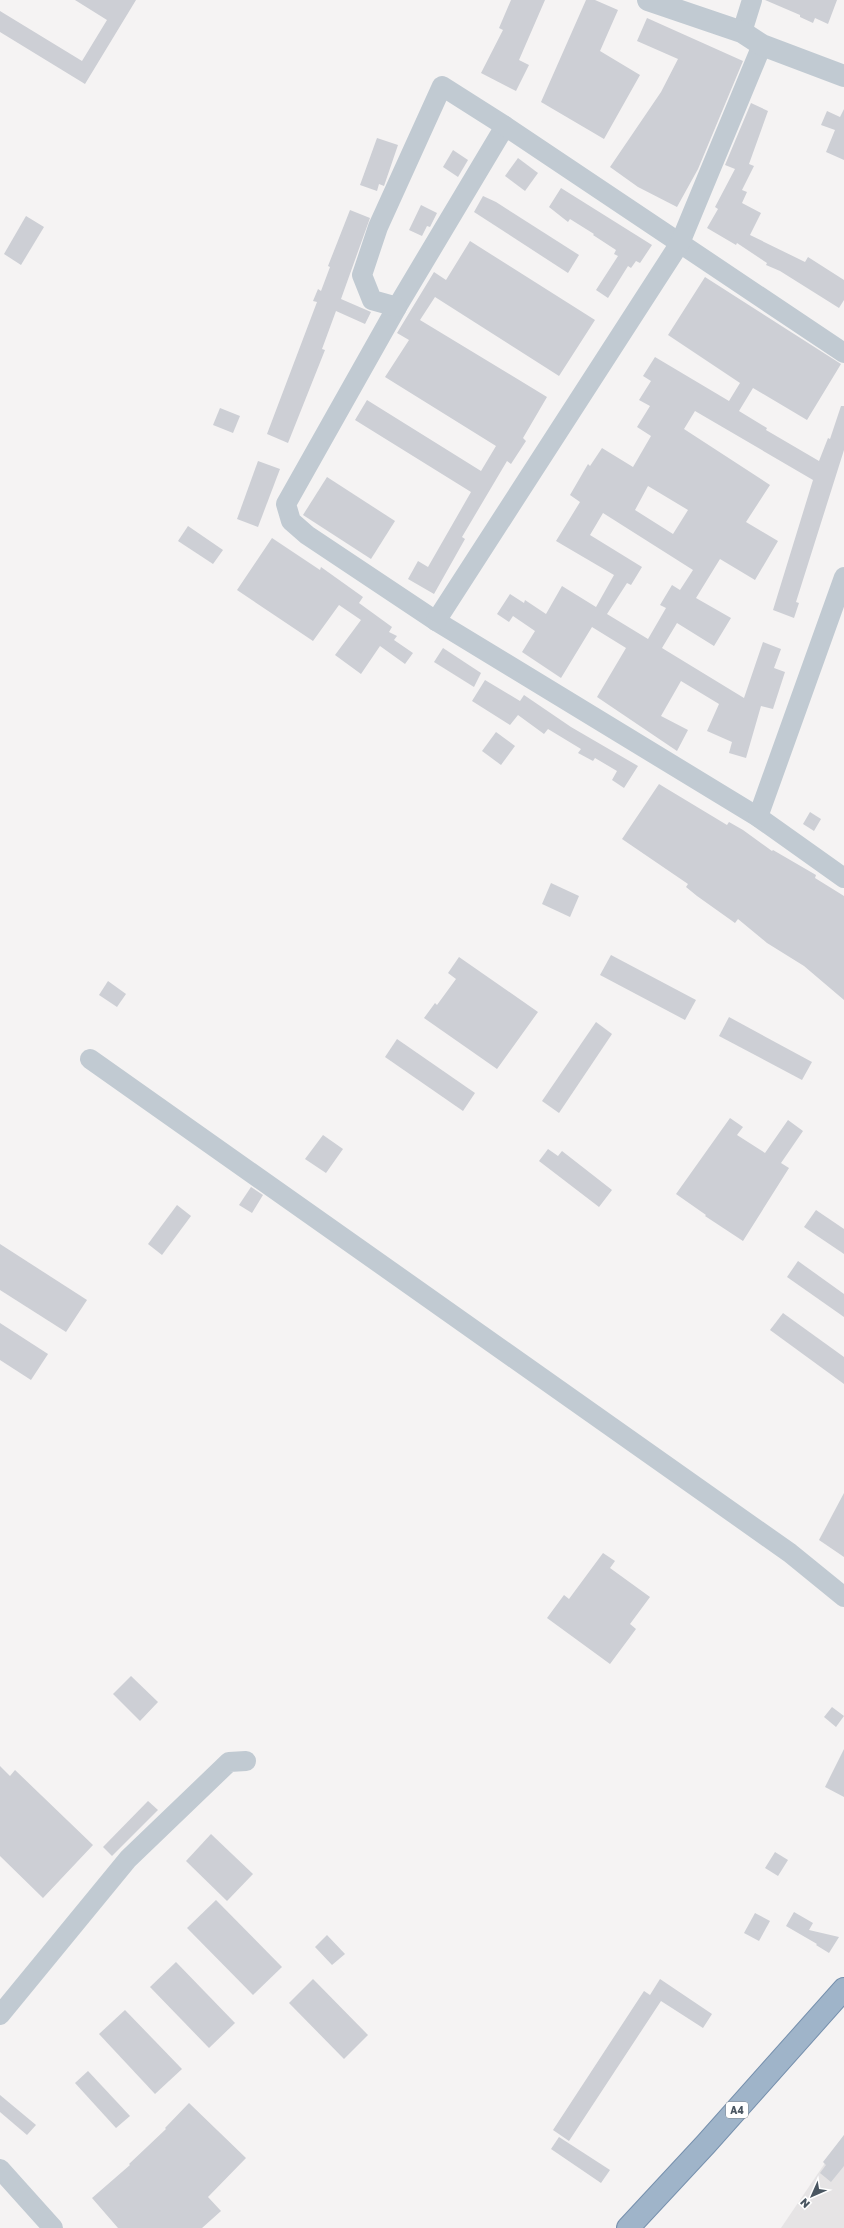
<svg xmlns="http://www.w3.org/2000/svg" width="844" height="2228" font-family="'Golos Text',sans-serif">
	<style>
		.education { fill: #e6e4e5 }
		.building { fill: #cdcfd5; fill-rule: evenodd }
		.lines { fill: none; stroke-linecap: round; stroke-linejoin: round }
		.trunk-casing { stroke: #7690ad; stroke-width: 24 }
		.minor { stroke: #c1cad2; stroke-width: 20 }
		.tertiary { stroke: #c1cad2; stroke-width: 22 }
		.trunk { stroke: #9fb4c9; stroke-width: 22 }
		.labels { text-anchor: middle; stroke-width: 3; stroke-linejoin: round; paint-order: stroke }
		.shield { fill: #fff; stroke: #808990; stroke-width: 1 }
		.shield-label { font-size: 10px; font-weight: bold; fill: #4a5661 }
	</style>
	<rect width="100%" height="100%" fill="#f5f3f3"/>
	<polygon class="education" points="844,2135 844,2228 781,2228"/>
	<g class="building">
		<polygon points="75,0 136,0 85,84 0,32 0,11 82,61 107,20"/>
		<polygon points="511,0 545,0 519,60 529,65 516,91 481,73 503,30 499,28"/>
		<polygon points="586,0 595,0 618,10 600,51 640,75 604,139 541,102"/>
		<polygon points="765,0 837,0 828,24 815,18 813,23 800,17 800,15"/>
		<polygon points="647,18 743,61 698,169 677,207 638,187 610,167 661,92 678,59 637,41"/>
		<polygon points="751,103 768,111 749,164 754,166 742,190 747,192 742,203 761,213 750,235 805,262 808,257 844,280 844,300 839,308 780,271 766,265 767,263 737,243 736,245 707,228 718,209 715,207 735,169 725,165"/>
		<polygon points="844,109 844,160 826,152 835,130 821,125 827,111 840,117"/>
		<polygon points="377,138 398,145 384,186 379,184 377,191 360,185"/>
		<polygon points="453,150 468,160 458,177 443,167"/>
		<polygon points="518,158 538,173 525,191 505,176"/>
		<polygon points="561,188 652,245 640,263 636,261 631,268 628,266 608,298 596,290 618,256 614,254 616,250 593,235 594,234 570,219 568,222 549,207"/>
		<polygon points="483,196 496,202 579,255 568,273 474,212"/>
		<polygon points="421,205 437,213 430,227 427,226 422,236 409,230"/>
		<polygon points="350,210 370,218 341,299 371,312 365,324 336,311 322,349 325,350 288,443 267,434 317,302 313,301 318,289 321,291 330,267 328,266"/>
		<polygon points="26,216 44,227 21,265 4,254"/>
		<polygon points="470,241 595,320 559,376 435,297 420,320 547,397 523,438 526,441 511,464 507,461 462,537 465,539 434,594 408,579 418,561 428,567 471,492 355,420 367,400 481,471 496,446 385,377 409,340 397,333 434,272 446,280"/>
		<path d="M705 277 841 364 807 420 753 388 739 411 767 428 766 430 819 461 828 438 830 439 841 406H844V450L796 602 799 603 794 618 773 610 813 480 695 411 684 429 770 485 746 522 778 541 755 580 720 559 696 598 731 618 714 646 677 623 662 648 744 698 763 642 781 649 774 668 785 672 773 709 761 706 746 758 729 753 732 742 707 731 719 704 681 681 661 716 688 730 677 751 597 697 626 648 592 627 561 678 522 652 535 631 513 616 509 622 497 614 510 594 524 603 525 600 546 614 562 586 596 607 614 575 556 541 580 502 570 495 588 464 590 466 602 448 633 467 651 436 637 427 650 406 639 400 651 381 643 376 655 357 729 401 740 383 668 335ZM648 486 688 510 673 534 635 510ZM603 513 693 570 680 590 672 585 660 605 666 608 648 639 607 614 627 583 631 585 642 567 590 535Z"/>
		<polygon points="220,408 240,416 233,433 213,425"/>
		<polygon points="258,461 280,469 258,527 237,519"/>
		<polygon points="327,477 395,521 371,559 303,515"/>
		<polygon points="188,526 223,550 213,564 178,541"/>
		<polygon points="272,538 320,570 321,567 363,597 359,603 392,627 389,632 397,636 394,640 413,653 405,664 380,646 361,674 335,655 361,620 339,605 313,641 237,590"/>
		<polygon points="443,648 481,673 474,687 434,662"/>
		<polygon points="485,680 520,701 524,695 571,727 638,766 624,788 612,780 617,771 595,758 593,761 578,753 581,749 548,729 544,734 518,715 510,725 472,701"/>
		<polygon points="496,732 515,746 501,765 482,751"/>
		<polygon points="659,784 727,825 729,822 743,830 772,851 773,850 816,875 815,878 844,896 844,1000 804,966 767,943 738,919 735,923 697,896 686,887 688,884 622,839"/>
		<polygon points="810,812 821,819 814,831 803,824"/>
		<polygon points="551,883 579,896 570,917 542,904"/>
		<polygon points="611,955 696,1000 685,1020 600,975"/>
		<polygon points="459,957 538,1012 497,1069 424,1018 435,1003 437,1005 456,979 448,973"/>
		<polygon points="108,981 126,994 117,1007 99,995"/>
		<polygon points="729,1017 812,1062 802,1080 719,1036"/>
		<polygon points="596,1022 612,1034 559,1113 542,1101"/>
		<polygon points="397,1039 475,1093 463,1111 385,1057"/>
		<polygon points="730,1118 743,1127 737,1135 765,1153 788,1120 803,1131 781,1163 789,1168 743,1241 705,1216 706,1215 676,1194"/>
		<polygon points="323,1135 343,1149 326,1173 305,1159"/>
		<polygon points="548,1149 558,1156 562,1151 612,1190 599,1207 539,1161"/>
		<polygon points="251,1187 263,1195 252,1213 239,1205"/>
		<polygon points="177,1205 191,1216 162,1255 148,1244"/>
		<polygon points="816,1210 844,1229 844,1254 804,1227"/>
		<polygon points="0,1244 87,1300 66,1332 0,1290"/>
		<polygon points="798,1261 844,1294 844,1317 787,1277"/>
		<polygon points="783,1313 844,1357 844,1384 770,1330"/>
		<polygon points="0,1323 48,1354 31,1380 0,1360"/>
		<polygon points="844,1493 844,1557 819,1540"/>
		<polygon points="603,1553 615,1561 610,1568 650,1597 630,1624 636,1629 610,1664 547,1618 564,1595 569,1599"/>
		<polygon points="131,1676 158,1702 140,1721 113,1694"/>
		<polygon points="832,1707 844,1716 836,1727 824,1717"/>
		<polygon points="844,1749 844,1797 825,1787"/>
		<polygon points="0,1766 10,1776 15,1770 93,1845 43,1898 0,1856"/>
		<polygon points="148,1801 158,1810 112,1856 103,1847"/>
		<polygon points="211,1834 253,1874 227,1901 186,1861"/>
		<polygon points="775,1852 788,1860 778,1876 765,1868"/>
		<polygon points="216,1900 282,1967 253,1995 187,1928"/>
		<polygon points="794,1912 813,1923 809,1930 839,1937 829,1953 816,1945 817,1944 786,1926"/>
		<polygon points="755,1913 770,1921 759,1941 744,1933"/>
		<polygon points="327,1935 345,1954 332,1965 315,1947"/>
		<polygon points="176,1962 235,2023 209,2048 150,1987"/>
		<polygon points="313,1979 368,2035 344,2059 289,2003"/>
		<polygon points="660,1979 712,2014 703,2028 661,2001 569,2141 553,2130 644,1991 650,1995"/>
		<polygon points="125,2010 182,2069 155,2094 99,2034"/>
		<polygon points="88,2071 130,2116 116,2128 75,2083"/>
		<polygon points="0,2095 36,2125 27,2135 0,2112"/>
		<polygon points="189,2103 246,2158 208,2197 221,2211 202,2228 118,2228 92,2198 130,2165 129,2164 166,2129 165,2128"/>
		<polygon points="844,2135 844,2166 831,2182 820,2173 826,2165 823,2162"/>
		<polygon points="559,2137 610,2170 601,2183 551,2149"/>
	</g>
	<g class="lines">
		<g class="trunk-casing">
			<polyline id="trunk" points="628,2228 706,2144 844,1989"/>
		</g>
		<g class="minor">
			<polyline points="742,32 752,0"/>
			<polyline points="505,126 397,307 286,504 291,521 307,535 436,621 758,817 844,878"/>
			<polyline points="397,307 372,300 362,275 378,227 442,86 505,126 844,353"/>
			<polyline points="436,621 680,243 762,45"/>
			<polyline points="758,817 844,577"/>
			<polyline points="90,1059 790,1553 844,1597"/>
			<polyline points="0,2015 128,1859 229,1762 246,1761"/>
			<polyline points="0,2169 53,2228"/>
		</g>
		<polyline class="tertiary" points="648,0 742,32 762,45 844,76"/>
		<use href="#trunk" class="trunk"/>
	</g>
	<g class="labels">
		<rect class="shield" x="726" y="2102" width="22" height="16" rx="3"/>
		<g class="shield-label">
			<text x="737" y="2114">A4</text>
		</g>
	</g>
	<g transform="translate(812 2196) rotate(225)" stroke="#ffffff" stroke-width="3" paint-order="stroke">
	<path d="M0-3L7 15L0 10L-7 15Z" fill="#4a5661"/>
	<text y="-6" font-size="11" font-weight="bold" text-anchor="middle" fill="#4a5661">N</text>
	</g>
</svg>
